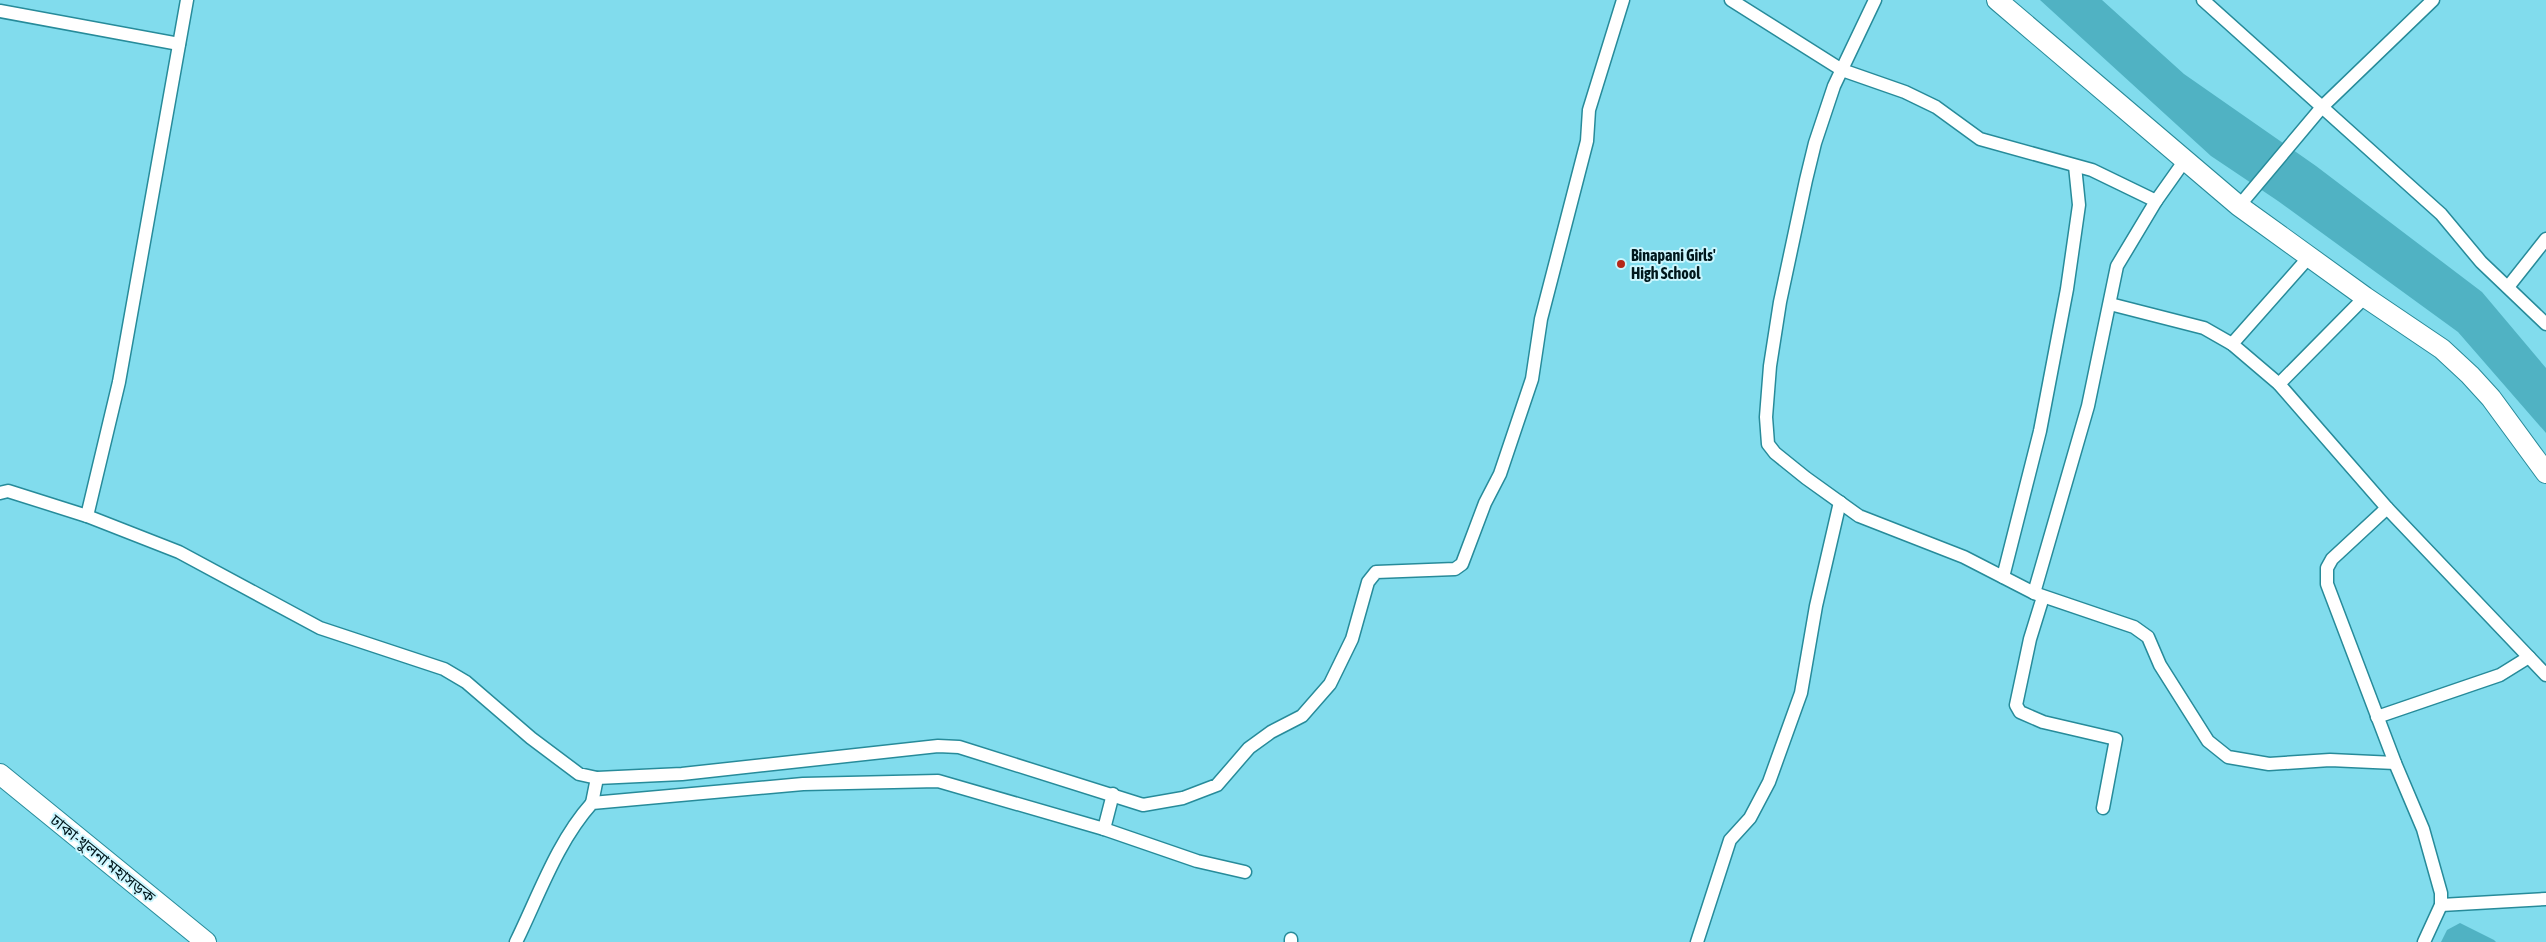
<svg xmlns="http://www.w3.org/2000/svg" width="2546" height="942" font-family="'Asap Condensed','Noto Sans Bengali',sans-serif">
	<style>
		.water { fill: #50b2c3 }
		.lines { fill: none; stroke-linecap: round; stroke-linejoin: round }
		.minor-casing { stroke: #278b9a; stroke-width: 15 }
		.primary-casing { stroke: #278b9a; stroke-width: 22 }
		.trunk-casing { stroke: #278b9a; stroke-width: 22 }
		.minor { stroke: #fff; stroke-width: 12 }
		.primary { stroke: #fff; stroke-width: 20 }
		.trunk { stroke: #fff; stroke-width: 20 }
		.poi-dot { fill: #b52718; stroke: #cbf6fe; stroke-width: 2 }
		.labels { text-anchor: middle; stroke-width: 4; stroke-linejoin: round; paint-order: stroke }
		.poi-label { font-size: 16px; font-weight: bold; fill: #00171c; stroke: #cbf6fe; text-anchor: start }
		.street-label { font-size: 16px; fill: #00171c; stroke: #cbf6fe }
	</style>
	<rect width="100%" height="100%" fill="#81dced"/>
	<g class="water">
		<polygon points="2040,0 2102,0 2184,74 2316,166 2482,292 2546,368 2546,433 2458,332 2278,201 2211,156"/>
		<polygon points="2460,923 2494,940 2496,942 2441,942 2447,930"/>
	</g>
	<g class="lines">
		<g class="minor-casing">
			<g id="minor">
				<polyline points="1731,0 1842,70 1905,92 1936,107 1980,139 2092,170 2156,201"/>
				<polyline points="1875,0 1834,86 1815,143 1806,180 1780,302 1770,366 1766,417 1768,444 1775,453 1806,478 1859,516 1964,557 2034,593 2134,627 2148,637 2160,665 2208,741 2228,757 2269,764 2330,760 2395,763"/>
				<polyline points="2203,0 2441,214 2481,262 2546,324"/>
				<polyline points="0,11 179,44"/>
				<polyline points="2239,206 2322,107 2433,0"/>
				<polyline points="2508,287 2546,239"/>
				<polyline points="2110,304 2204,328 2232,344 2279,384 2387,508 2546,675"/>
				<polyline points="2232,344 2309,257"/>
				<polyline points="2279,384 2365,297"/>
				<polyline points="0,493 8,491 87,516 179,552 320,628 444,669 466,682 531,738 579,774 597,778 682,774 938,746 959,747 1143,805 1183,798 1217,785 1249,748 1271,732 1302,716 1330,684 1352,639 1368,582 1376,572 1455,569 1462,564 1485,503 1500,474 1532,379 1541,319 1587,141 1589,110 1623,0"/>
				<polyline points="2387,508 2332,559 2327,568 2327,584 2395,763 2423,829 2441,893 2441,905 2424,942"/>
				<polyline points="87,516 119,382 187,0"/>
				<polyline points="2003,577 2040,431 2067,289 2079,205 2075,166"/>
				<polyline points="2034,593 2088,406 2117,266 2156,201 2185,160"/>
				<polyline points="2043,597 2030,639 2016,705 2020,712 2043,722 2116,739 2103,808"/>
				<polyline points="2377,717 2500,675 2529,657"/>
				<polyline points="592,803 597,778"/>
				<polyline points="1104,829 1197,861 1245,872"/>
				<polyline points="2441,905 2546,899"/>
				<path d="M516 942C539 895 557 842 592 803L803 784 938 781 1104 829 1113 794"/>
				<polyline points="1291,942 1291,939"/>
				<polyline points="1697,942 1730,840 1750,818 1769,782 1801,693 1816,606 1840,502"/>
			</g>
		</g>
		<g class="primary-casing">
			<polyline id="primary" points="1997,0 2239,206 2365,297 2442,349 2470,375 2491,398 2546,473"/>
		</g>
		<g class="trunk-casing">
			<polyline id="trunk" points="0,774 206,942"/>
		</g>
		<use href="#minor" class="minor"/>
		<use href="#primary" class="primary"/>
		<use href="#trunk" class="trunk"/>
	</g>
	<circle class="poi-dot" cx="1621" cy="264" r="5"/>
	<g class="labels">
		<g class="poi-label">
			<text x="1631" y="261">Binapani Girls'<tspan x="1631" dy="18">High School</tspan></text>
		</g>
		<g class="street-label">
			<text transform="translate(103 858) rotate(39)" y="6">ঢাকা-খুলনা মহাসড়ক</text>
		</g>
	</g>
</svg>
